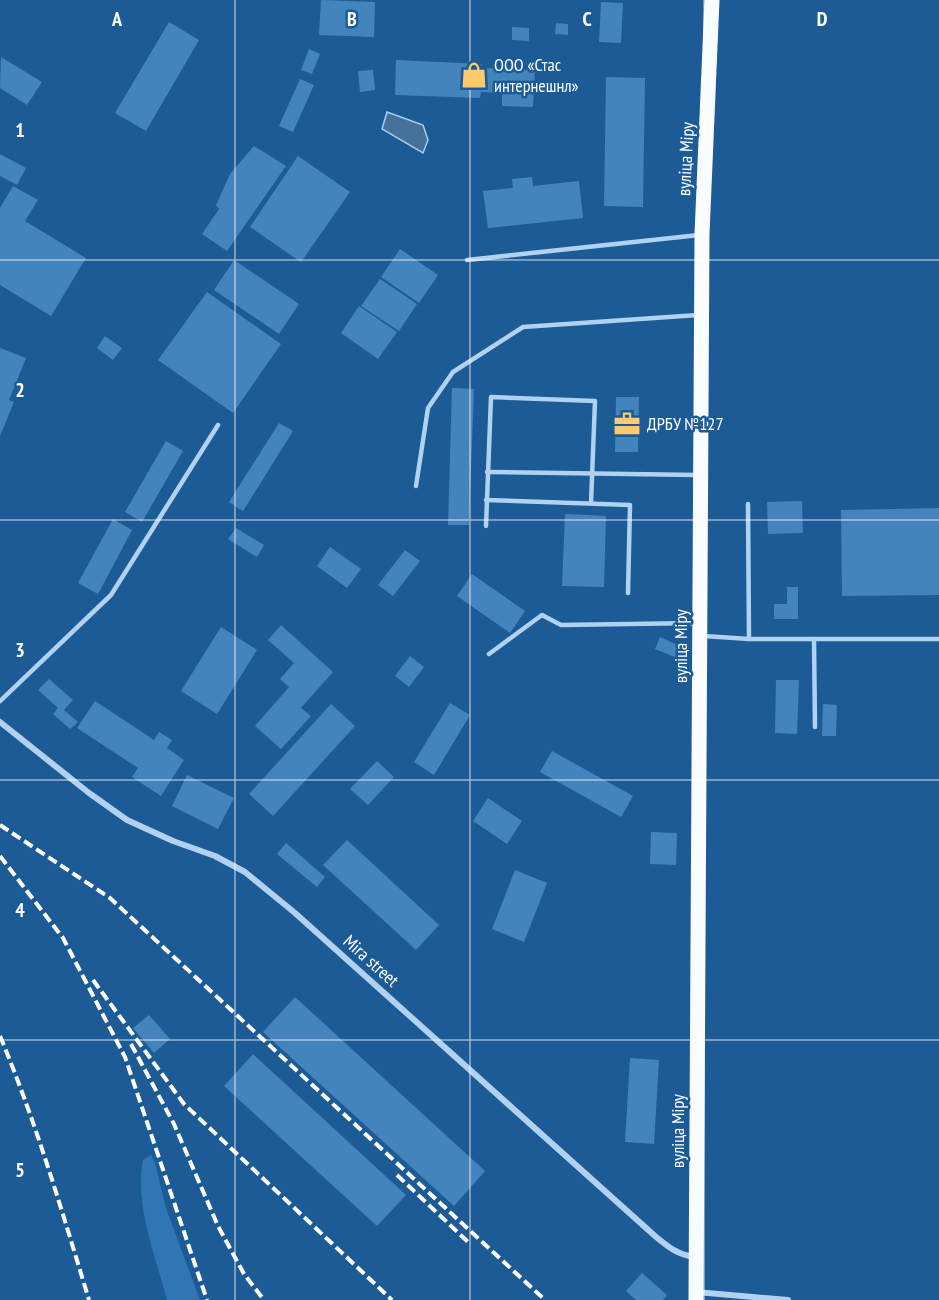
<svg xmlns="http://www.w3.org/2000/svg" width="939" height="1300" font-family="'PT Sans Narrow',sans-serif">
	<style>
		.green { fill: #3075b4 }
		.water { fill: #46719b; stroke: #a3cdf1; stroke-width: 1.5 }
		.building { fill: #4484bd }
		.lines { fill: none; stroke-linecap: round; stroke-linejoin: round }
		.service { stroke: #b0d1ef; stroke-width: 4.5 }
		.minor { stroke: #b0d1ef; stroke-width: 6 }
		.primary { stroke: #f8fbff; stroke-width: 15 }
		.rail { stroke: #fff; stroke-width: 4; stroke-dasharray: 10 4.5; stroke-linecap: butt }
		.grid { fill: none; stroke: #fff; stroke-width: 1.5; stroke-opacity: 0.55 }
		.labels { text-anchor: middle; stroke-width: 5; stroke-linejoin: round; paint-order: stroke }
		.poi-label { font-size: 18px; fill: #fff; stroke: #1c5b96; text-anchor: start }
		.street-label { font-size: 18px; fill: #fff; stroke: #1c5b96 }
		.grid-label { font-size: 20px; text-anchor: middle; font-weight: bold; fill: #fff; stroke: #1c5b96; stroke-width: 5; stroke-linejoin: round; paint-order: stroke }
	</style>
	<rect width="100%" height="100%" fill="#1c5b96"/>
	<path class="green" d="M151 1155 155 1163 166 1208 200 1300H167C156 1257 134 1205 143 1160Z"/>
	<polygon class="water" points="387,112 423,125 428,140 423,153 382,129"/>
	<g class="building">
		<polygon points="321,0 375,2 374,37 319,35"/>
		<polygon points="601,2 623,3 621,43 599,42"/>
		<polygon points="169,22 199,40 146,131 115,113"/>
		<polygon points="556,23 568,24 568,35 555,34"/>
		<polygon points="512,27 529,28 529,41 512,40"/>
		<polygon points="309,49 320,54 312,74 301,70"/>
		<polygon points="1,57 42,82 27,105 0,88"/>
		<polygon points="396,60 482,64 481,68 535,70 533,107 502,106 502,93 481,92 480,98 395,95"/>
		<polygon points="373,70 375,90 360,92 358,71"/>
		<polygon points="606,77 645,78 643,207 604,206"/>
		<polygon points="300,79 314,85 293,132 279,126"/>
		<polygon points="254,146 286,166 227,251 202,234 219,209 216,205 230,174"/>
		<polygon points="0,154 26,168 17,185 0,176"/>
		<polygon points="298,156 350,192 301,262 250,227"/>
		<polygon points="532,177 533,186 579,181 583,218 488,228 483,191 513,188 512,179"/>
		<polygon points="13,186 38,200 25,221 86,258 51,316 0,285 0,208"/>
		<polygon points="400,249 438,275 419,303 381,277"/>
		<polygon points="234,260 299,304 279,334 214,290"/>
		<polygon points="380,279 417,304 399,331 361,306"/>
		<polygon points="207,292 281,344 233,413 158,360"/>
		<polygon points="359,306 397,332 378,359 341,333"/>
		<polygon points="105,336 122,348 113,360 97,348"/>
		<polygon points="0,348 26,358 9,400 14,402 0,436"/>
		<polygon points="452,388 474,389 469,525 448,525"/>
		<polygon points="616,397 639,397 638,452 615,452"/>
		<polygon points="279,423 293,431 243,511 229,502"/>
		<polygon points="166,441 183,451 142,522 125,512"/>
		<polygon points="802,501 803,533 768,534 767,502"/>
		<polygon points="939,508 939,595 842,596 841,510"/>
		<polygon points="565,514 606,516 604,587 562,586"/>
		<polygon points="113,519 132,530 98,594 78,583"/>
		<polygon points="236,528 264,545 257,557 228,539"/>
		<polygon points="330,547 361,569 347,588 317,566"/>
		<polygon points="405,550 420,561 393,596 378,585"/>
		<polygon points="472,574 525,611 510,633 457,596"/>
		<polygon points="787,587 798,587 798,619 774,619 774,604 787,604"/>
		<polygon points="281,625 333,672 301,708 311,716 281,749 255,726 289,687 280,679 294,663 268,640"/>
		<polygon points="221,627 257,650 217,714 181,691"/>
		<polygon points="660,637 682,647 677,658 655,649"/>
		<polygon points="410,656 424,667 409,687 395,676"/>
		<polygon points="49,679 73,700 64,710 78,722 70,729 53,714 58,708 38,690"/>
		<polygon points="776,680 799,680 797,734 775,733"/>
		<polygon points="95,701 154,740 159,732 172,740 167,748 184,760 161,796 132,777 138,768 77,728"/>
		<polygon points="450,703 470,715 434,775 414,762"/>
		<polygon points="331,704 355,726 273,816 249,794"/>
		<polygon points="823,704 837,705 836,736 822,736"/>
		<polygon points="552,751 633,796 621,817 540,772"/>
		<polygon points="377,761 394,777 368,805 350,789"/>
		<polygon points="187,775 234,798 218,829 172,806"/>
		<polygon points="488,798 522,821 507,844 473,821"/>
		<polygon points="651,832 677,833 676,865 650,864"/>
		<polygon points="347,840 439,925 416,950 323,865"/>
		<polygon points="286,843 325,877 317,887 277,854"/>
		<polygon points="515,870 547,883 524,942 492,929"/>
		<polygon points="295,997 485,1171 454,1206 263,1032"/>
		<polygon points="149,1015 170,1039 154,1053 133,1028"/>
		<polygon points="253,1054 406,1195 377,1226 224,1086"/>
		<polygon points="630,1058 659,1060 654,1144 625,1142"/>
		<polygon points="642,1273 667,1295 663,1300 636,1300 626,1291"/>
	</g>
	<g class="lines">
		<g class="service">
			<polyline points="467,260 699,235"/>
			<polyline points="487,472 697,475"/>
			<polyline points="416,486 428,408 453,372 523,327 698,315"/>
			<polyline points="486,500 630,505 628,593"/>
			<polyline points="748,504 749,639"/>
			<polyline points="486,526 491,397 595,401 591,503"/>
			<polyline points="704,636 749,639 939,639"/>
			<polyline points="814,639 815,727"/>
			<polyline points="489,654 542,615 561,625 697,623"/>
			<polyline points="0,701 111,595 218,425"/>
		</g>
		<g class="minor">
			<path d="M0 722 89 793 127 820 173 841 215 856 245 872 295 913 655 1236C668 1247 678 1255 695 1257"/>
			<polyline points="696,1292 788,1300"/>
		</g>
		<polyline class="primary" points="696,1300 702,234 712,0"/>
		<g class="rail">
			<polyline points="0,825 110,898 545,1300"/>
			<polyline points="0,856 63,938 125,1057 207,1300"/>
			<polyline points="93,980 184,1104 392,1300"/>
			<path d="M0 1036C36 1122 62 1211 89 1300"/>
			<polyline points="131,1044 174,1124 218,1226 244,1274 264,1300"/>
			<polyline points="397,1175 468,1242"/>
		</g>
	</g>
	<path class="grid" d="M235 0V1300M470 0V1300M704 0V1300M0 260H939M0 520H939M0 780H939M0 1040H939"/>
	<defs>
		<g id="shop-bare" transform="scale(2.07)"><path d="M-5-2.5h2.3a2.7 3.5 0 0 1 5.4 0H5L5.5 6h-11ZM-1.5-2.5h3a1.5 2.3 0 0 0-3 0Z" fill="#ffca6e" stroke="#1c5b96" stroke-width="2.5" paint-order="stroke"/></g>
		<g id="office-bare" transform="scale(2.07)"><path d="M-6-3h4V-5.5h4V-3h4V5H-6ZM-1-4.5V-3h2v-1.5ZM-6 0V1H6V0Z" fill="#ffca6e" stroke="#1c5b96" stroke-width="2.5" paint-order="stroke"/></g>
	</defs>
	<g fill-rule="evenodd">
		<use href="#shop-bare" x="474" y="75"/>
		<use href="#office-bare" x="627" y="424"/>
	</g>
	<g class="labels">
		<g class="poi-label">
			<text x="494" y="71">ООО «Стас<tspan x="494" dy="21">интернешнл»</tspan></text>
			<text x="647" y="430">ДРБУ №127</text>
		</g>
		<g class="street-label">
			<text transform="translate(686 159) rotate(-87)" y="6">вуліца Міру</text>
			<text transform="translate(681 646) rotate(-90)" y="6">вуліца Міру</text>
			<text transform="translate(371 961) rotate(42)" y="6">Mira street</text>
			<text transform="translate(678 1131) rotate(-90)" y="6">вуліца Міру</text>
		</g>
	</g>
	<g class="grid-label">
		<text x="117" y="26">A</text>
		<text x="352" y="26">B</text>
		<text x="587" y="26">C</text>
		<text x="822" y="26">D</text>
		<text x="20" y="137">1</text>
		<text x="20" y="397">2</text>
		<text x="20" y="657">3</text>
		<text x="20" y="917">4</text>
		<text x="20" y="1177">5</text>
	</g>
</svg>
